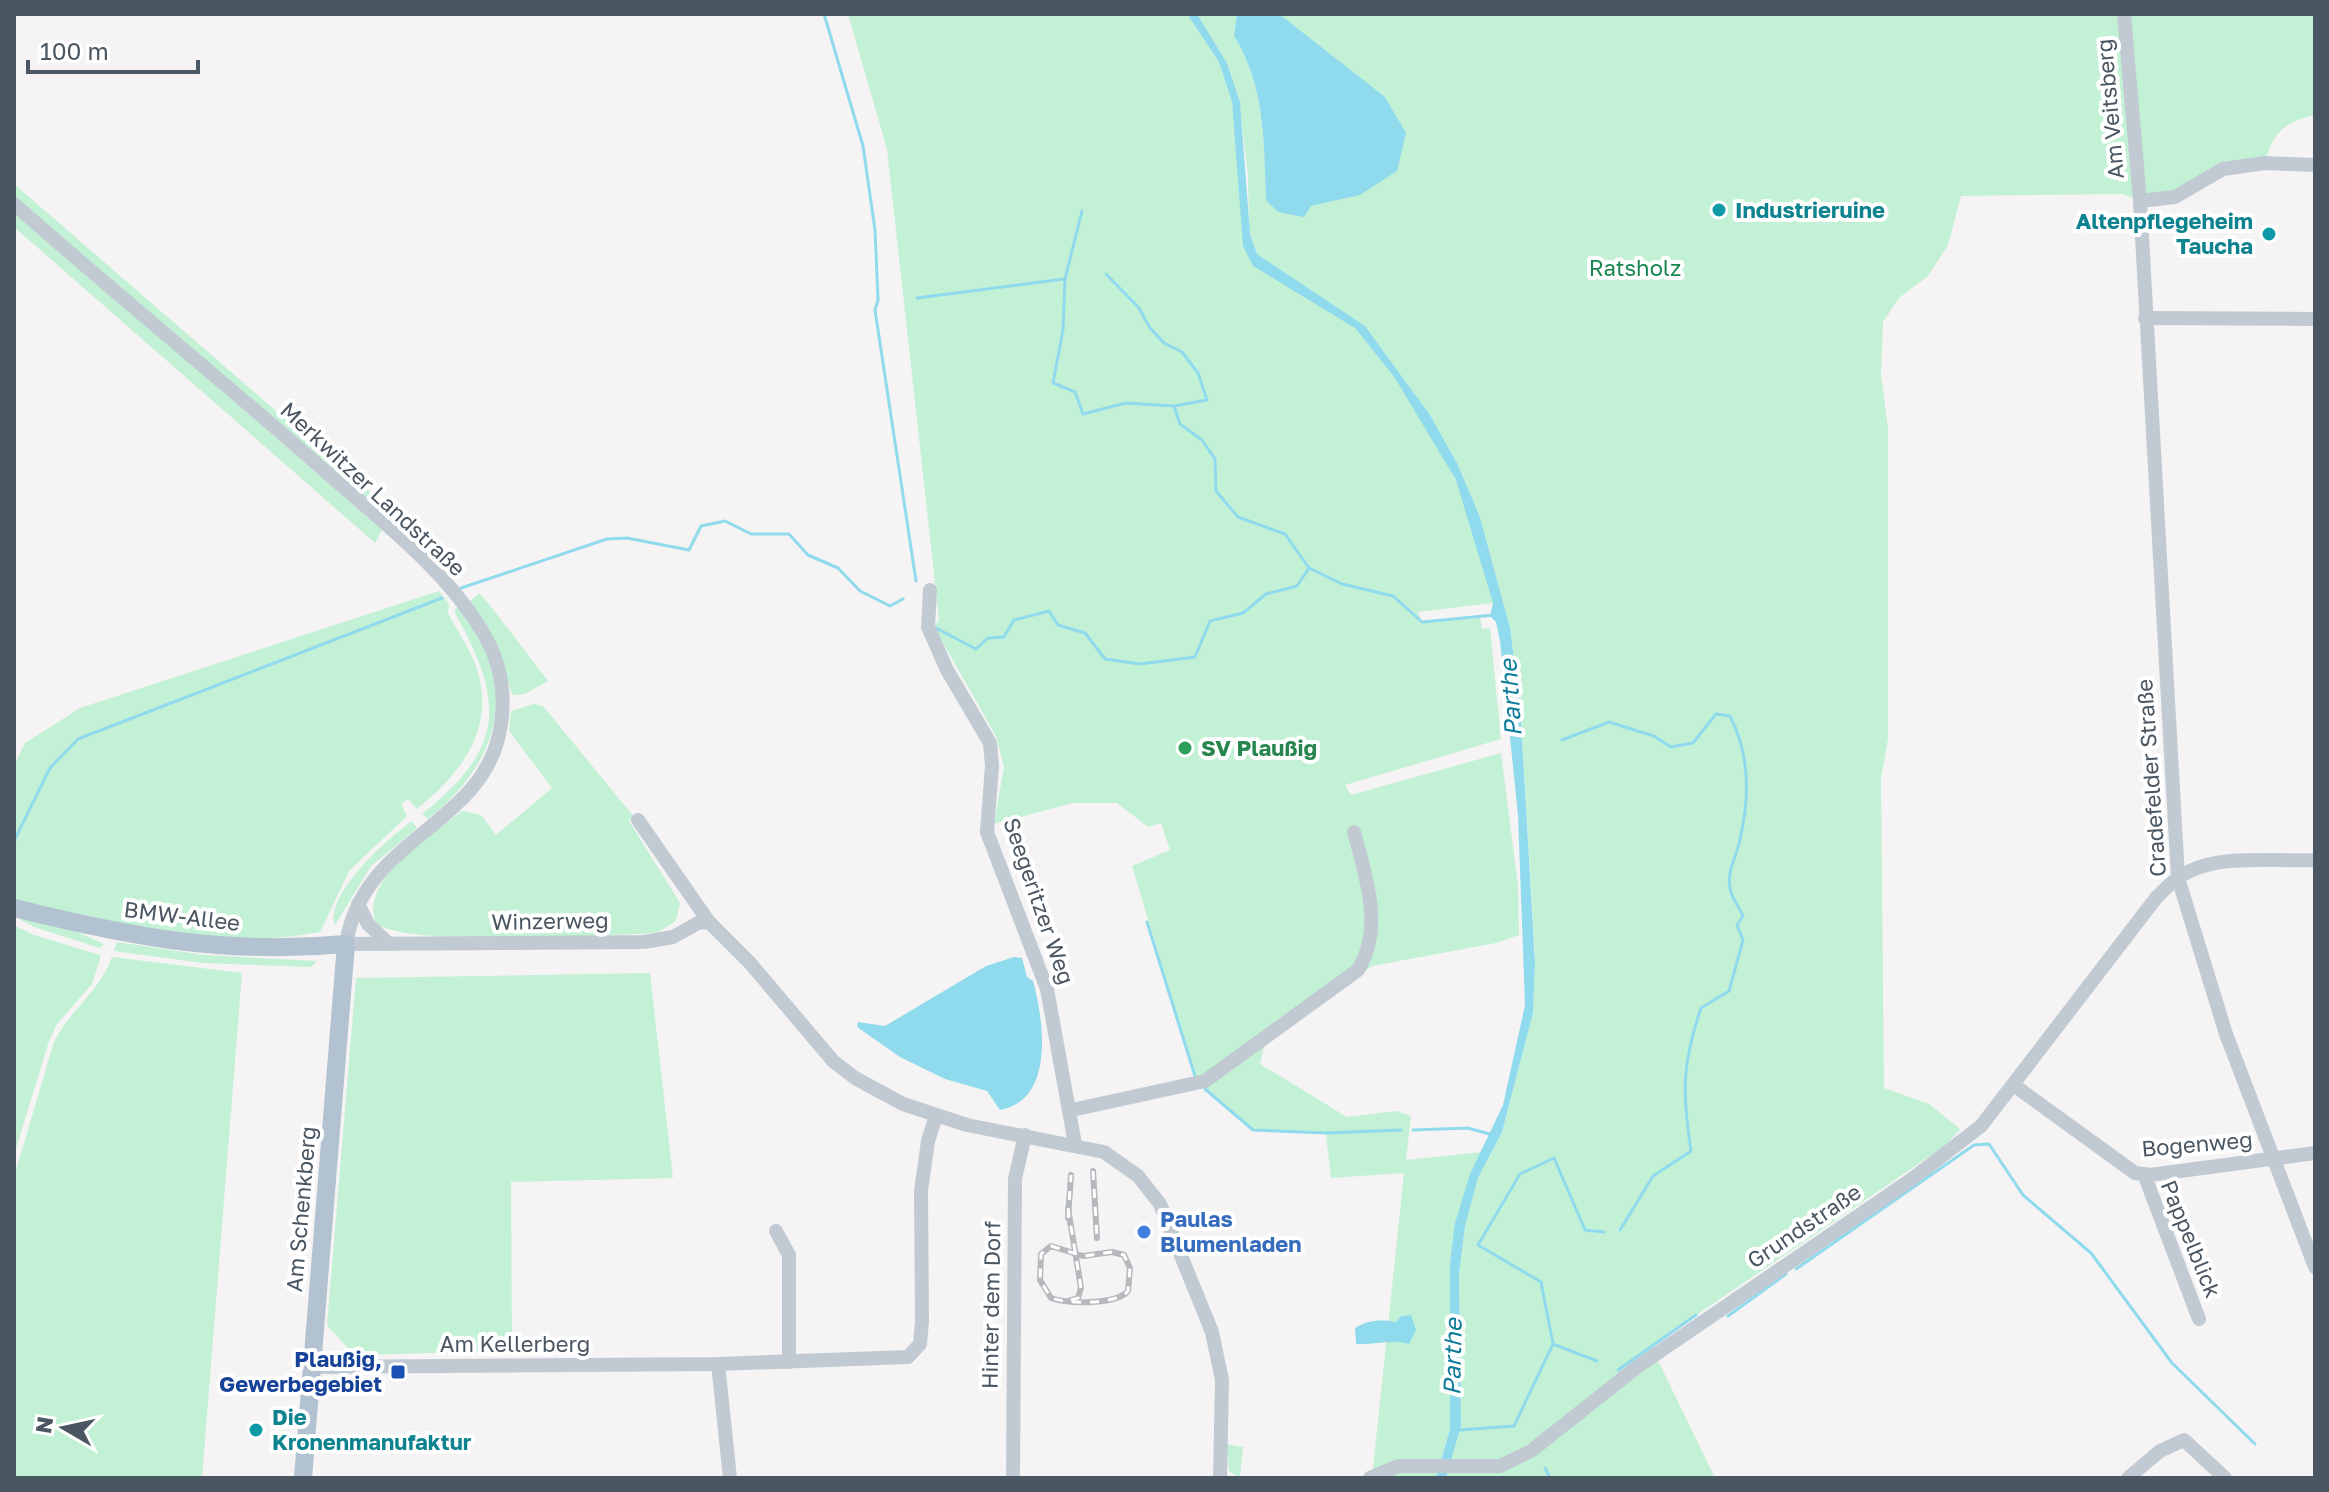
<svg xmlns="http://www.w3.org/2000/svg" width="2329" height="1492" font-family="'Golos Text',sans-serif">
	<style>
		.green { fill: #c3f1d5 }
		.water { fill: #90daee }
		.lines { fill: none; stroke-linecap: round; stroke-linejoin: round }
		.stream { stroke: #90daee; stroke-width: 3 }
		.minor { stroke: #c1cad2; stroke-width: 14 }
		.major { stroke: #b3c2d1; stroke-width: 18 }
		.rail-casing { stroke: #b5b8bd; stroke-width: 6 }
		.rail { stroke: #fff; stroke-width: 3; stroke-dasharray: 9; stroke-linecap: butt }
		.culture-dot { fill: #0f9aa8; stroke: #fff; stroke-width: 3 }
		.leisure-dot { fill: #2e9e5b; stroke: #fff; stroke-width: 3 }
		.shop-dot { fill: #3f7fe0; stroke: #fff; stroke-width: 3 }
		.transit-dot { fill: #1a4fb4; stroke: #fff; stroke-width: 3 }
		.labels { text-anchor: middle; stroke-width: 8; stroke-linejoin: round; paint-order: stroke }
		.street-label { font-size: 22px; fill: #4a5661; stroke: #fff }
		.culture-label { font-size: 22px; font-weight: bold; fill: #0d838f; stroke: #fff; text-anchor: start }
		.park-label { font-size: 22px; fill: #17864f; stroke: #fff }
		.leisure-label { font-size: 22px; font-weight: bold; fill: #27864d; stroke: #fff; text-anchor: start }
		.shop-label { font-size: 22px; font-weight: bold; fill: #366cbe; stroke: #fff; text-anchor: start }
		.transit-label { font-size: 22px; font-weight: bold; fill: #164399; stroke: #fff; text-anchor: end }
		.water-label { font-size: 24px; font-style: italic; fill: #0c7c9b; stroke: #fff }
	</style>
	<rect width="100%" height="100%" fill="#f5f3f3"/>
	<g class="green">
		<polygon points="848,14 1187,14 1219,62 1232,102 1244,249 1264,273 1298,291 1355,328 1395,378 1435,440 1462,493 1493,603 1418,612 1422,622 1480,617 1482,629 1490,628 1501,739 1345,785 1351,795 1501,753 1518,886 1519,935 1496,943 1372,966 1265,1042 1260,1064 1347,1117 1396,1111 1411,1116 1406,1160 1482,1152 1470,1174 1455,1226 1450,1264 1450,1429 1436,1478 1372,1478 1404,1173 1331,1178 1326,1134 1253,1130 1205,1089 1195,1076 1132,866 1170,850 1161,823 1148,827 1117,803 1073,803 994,824 1004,767 996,736 934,627 939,619 887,149"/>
		<path d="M1197 14H1237L1234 36C1265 85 1264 143 1266 200L1311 206 1360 195 1316 45 1279 14H2315V115C2284 122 2272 133 2265 163 2252 165 2234 165 2221 170 2183 186 2169 212 2122 194L1961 196 1948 245 1928 276 1899 298 1883 322 1881 375 1888 428V739L1881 779 1884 1088 1929 1104 1960 1129 1946 1145 1651 1346 1715 1478H1446L1461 1426 1459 1274 1465 1226 1478 1178 1502 1132 1533 1013 1535 952 1520 704 1510 628 1480 517 1457 463 1430 415 1365 326 1257 254 1249 229 1248 176 1239 99 1227 63Z"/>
		<polygon points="14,184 431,545 420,552 14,196"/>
		<polygon points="14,210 382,530 375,543 14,227"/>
		<path d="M439 591 449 604 448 613C457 632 471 649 477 669 496 729 461 773 417 809L408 799 401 804 407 816 349 871 320 932C218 952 113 922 14 901V766L25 743 80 708Z"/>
		<polygon points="479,593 489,604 548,681 525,694 512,695 498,646 468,603"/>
		<path d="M458 606C468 621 480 637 487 654 513 720 480 778 428 819L422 814C507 747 504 701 454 611Z"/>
		<path d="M534 704 543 706 634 817 629 821 680 903 676 921 658 932 642 934C589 935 415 947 376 924 359 879 432 834 462 811L481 815 496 835 552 788 509 731 511 711Z"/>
		<path d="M412 821 417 828 371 866 335 925C324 895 389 837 412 821Z"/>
		<polygon points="16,917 71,929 104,944 100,948 34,927"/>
		<polygon points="14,925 31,934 100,955 100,959 92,984 57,1024 49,1041 14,1155"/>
		<polygon points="117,942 204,955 317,961 311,967 203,963 114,951"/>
		<path d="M112 957 242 973 202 1478H14V1177L54 1042C70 1010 100 991 112 957Z"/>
		<polygon points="650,973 673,1178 511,1182 512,1351 354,1355 327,1325 356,978"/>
		<polygon points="1226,1444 1243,1447 1240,1478 1229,1471"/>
	</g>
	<g class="water">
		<polygon points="1187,14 1197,14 1227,63 1240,102 1250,234 1257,254 1365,326 1430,415 1457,463 1480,517 1510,628 1520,704 1535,962 1533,1013 1502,1132 1478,1178 1465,1226 1459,1274 1461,1426 1446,1478 1436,1478 1450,1429 1450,1263 1455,1223 1470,1174 1503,1105 1525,1005 1518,815 1500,641 1496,622 1490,616 1493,603 1456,480 1395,378 1355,328 1253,266 1243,246 1232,102 1219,62"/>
		<path d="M1237 14H1279L1385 97 1406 133 1397 171 1360 195 1311 206 1304 217 1278 212 1266 200C1264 143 1265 85 1234 36Z"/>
		<path d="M1014 957 1022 958 1027 977 1033 981C1044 1021 1055 1100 1000 1110L987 1091 945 1079 900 1057 857 1027 858 1022 885 1026 986 966Z"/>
		<path d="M1411 1315 1416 1330 1409 1344C1393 1339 1374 1345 1356 1344L1355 1328C1367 1320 1382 1319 1396 1322L1401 1316Z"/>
	</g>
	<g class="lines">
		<g class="stream">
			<polyline points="824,14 863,146 875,230 878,300 875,310 916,581"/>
			<polyline points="1082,211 1065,279 1063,330 1053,383 1075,392 1083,414 1126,403 1174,406 1180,424 1202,440 1215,459 1216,491 1238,517 1285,534 1309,568"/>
			<polyline points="1106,274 1139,308 1150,328 1164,343 1182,352 1198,373 1207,400 1174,406"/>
			<polyline points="917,298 1064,279"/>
			<polyline points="461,588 607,539 627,538 689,550 701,526 725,521 751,534 789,534 808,555 838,568 860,591 890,606 903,599"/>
			<polyline points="934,627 976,649 988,638 1004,637 1014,620 1049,611 1058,625 1085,633 1105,659 1140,664 1195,657 1210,621 1243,613 1266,594 1297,586 1309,568 1342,584 1393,596 1422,622 1494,615"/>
			<path d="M1562 740 1609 722 1654 736 1671 747 1693 743 1716 714 1730 716C1750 755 1750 797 1740 839 1737 857 1727 868 1730 888 1731 897 1739 907 1743 916L1737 925 1743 940 1729 991 1701 1008C1682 1064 1682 1093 1691 1151L1653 1176 1620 1230"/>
			<polyline points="14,841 50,768 78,739 442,598"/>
			<polyline points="1147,922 1195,1076"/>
			<polyline points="1205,1089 1253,1130 1326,1133 1401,1130"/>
			<polyline points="1413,1130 1468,1128 1493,1135"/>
			<polyline points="1796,1269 1974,1145 1989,1144 2023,1195 2091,1253 2172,1363 2255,1444"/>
			<polyline points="1728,1316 1786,1274"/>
			<polyline points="1553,1344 1597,1361"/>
			<polyline points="1618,1370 1696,1315"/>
			<polyline points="1459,1430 1514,1426 1553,1344 1541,1282 1478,1245 1520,1174 1554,1158 1585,1230 1604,1232"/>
			<polyline points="1545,1468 1550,1478"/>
		</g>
		<g class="minor">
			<polyline points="2124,14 2140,201 2178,878 2226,1034 2315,1267"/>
			<polyline points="2140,201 2175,197 2223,169 2265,163 2315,165"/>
			<path d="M14 204C117 295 223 381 326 472 379 519 445 569 482 631 502 663 507 698 499 735 478 828 363 838 346 944L644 942 673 937 698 923 709 922"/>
			<polyline points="2145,318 2315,319"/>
			<polyline points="930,590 928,627 947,670 990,743 992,766 987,832 1047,989 1075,1144"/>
			<polyline points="638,820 709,922 750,963 833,1061 855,1078 903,1104 967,1125 1104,1152 1138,1176 1160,1204 1212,1332 1222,1380 1220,1478"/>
			<polyline points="358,904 368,924 388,943"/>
			<polyline points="2015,1086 2135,1173 2150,1175 2315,1153"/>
			<path d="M1072 1110 1205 1081 1358 970C1384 928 1366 877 1354 832"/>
			<polyline points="2144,1174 2199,1319"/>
			<polyline points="776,1231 789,1255 789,1362"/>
			<polyline points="718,1364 730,1478"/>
			<polyline points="312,1367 718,1364 908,1357 920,1344 922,1321 921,1191 928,1141 936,1116"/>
			<polyline points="1013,1478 1015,1179 1025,1135"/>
			<path d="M1370 1478 1398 1466H1500L1531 1451 1637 1367 1912 1179 1981 1126 2156 898C2166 888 2176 877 2190 871 2225 854 2277 862 2315 860"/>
			<polyline points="2128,1478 2160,1451 2184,1440 2225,1478"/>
		</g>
		<path class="major" d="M14 908C132 937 224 955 346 944L303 1478"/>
		<g class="rail-casing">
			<g id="rail">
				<polyline points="1093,1171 1097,1238"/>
				<polyline points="1068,1208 1081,1288 1078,1298 1068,1301"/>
				<polyline points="1068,1218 1071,1175"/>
				<path d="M1051 1246 1083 1256 1112 1252 1124 1255 1130 1268 1128 1291C1116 1305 1068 1304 1051 1298L1040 1280 1041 1254Z"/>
			</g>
		</g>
		<use href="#rail" class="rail"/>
	</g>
	<g class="culture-dot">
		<circle cx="1719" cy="210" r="8"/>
		<circle cx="2269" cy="234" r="8"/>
		<circle cx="256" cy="1430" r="8"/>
	</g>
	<circle class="leisure-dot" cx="1185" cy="748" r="8"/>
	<circle class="shop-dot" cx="1144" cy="1232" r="8"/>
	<rect class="transit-dot" x="390" y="1364" width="16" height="16" rx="4"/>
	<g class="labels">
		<g class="street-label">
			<text transform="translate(2110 109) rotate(-95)" y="8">Am Veitsberg</text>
			<text transform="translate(373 489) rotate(43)" y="8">Merkwitzer Landstraße</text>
			<text transform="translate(2151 778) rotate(-94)" y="8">Cradefelder Straße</text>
			<text transform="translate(1039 901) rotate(71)" y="8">Seegeritzer Weg</text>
			<text transform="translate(182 916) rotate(7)" y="8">BMW-Allee</text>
			<text transform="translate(550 921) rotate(-1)" y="8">Winzerweg</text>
			<text transform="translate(2197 1144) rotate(-5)" y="8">Bogenweg</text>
			<text transform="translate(301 1209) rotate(-85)" y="8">Am Schenkberg</text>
			<text transform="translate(1804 1226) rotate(-34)" y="8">Grundstraße</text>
			<text transform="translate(2191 1239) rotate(68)" y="8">Pappelblick</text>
			<text transform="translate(991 1305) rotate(-89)" y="8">Hinter dem Dorf</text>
			<text x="515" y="1352">Am Kellerberg</text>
		</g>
		<g class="culture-label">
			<text x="1735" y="218">Industrieruine</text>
			<text x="2253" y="229" text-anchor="end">Altenpflegeheim<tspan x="2253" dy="25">Taucha</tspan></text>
			<text x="272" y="1425">Die<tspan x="272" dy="25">Kronenmanufaktur</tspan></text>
		</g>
		<g class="park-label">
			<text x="1635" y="276">Ratsholz</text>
		</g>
		<g class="leisure-label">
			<text x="1201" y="756">SV Plaußig</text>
		</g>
		<g class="shop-label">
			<text x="1160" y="1227">Paulas<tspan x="1160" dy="25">Blumenladen</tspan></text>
		</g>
		<g class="transit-label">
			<text x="382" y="1367">Plaußig,<tspan x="382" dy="25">Gewerbegebiet</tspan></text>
		</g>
		<g class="water-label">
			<text transform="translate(1511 698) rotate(-94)" y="8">Parthe</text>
			<text transform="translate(1453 1357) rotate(-89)" y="8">Parthe</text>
		</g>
	</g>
	<rect width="2329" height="1492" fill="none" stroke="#4a5661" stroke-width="32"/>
	<g transform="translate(64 1428) rotate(279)" stroke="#ffffff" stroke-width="6" paint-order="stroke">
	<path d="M0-6L14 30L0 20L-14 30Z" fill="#4a5661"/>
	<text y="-12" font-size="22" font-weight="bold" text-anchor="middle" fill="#4a5661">N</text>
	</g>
	<path d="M28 60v12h170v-12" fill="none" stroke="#4a5661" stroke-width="4"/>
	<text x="40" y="60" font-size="24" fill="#4a5661" stroke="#ffffff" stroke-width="6" paint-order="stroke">100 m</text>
</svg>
